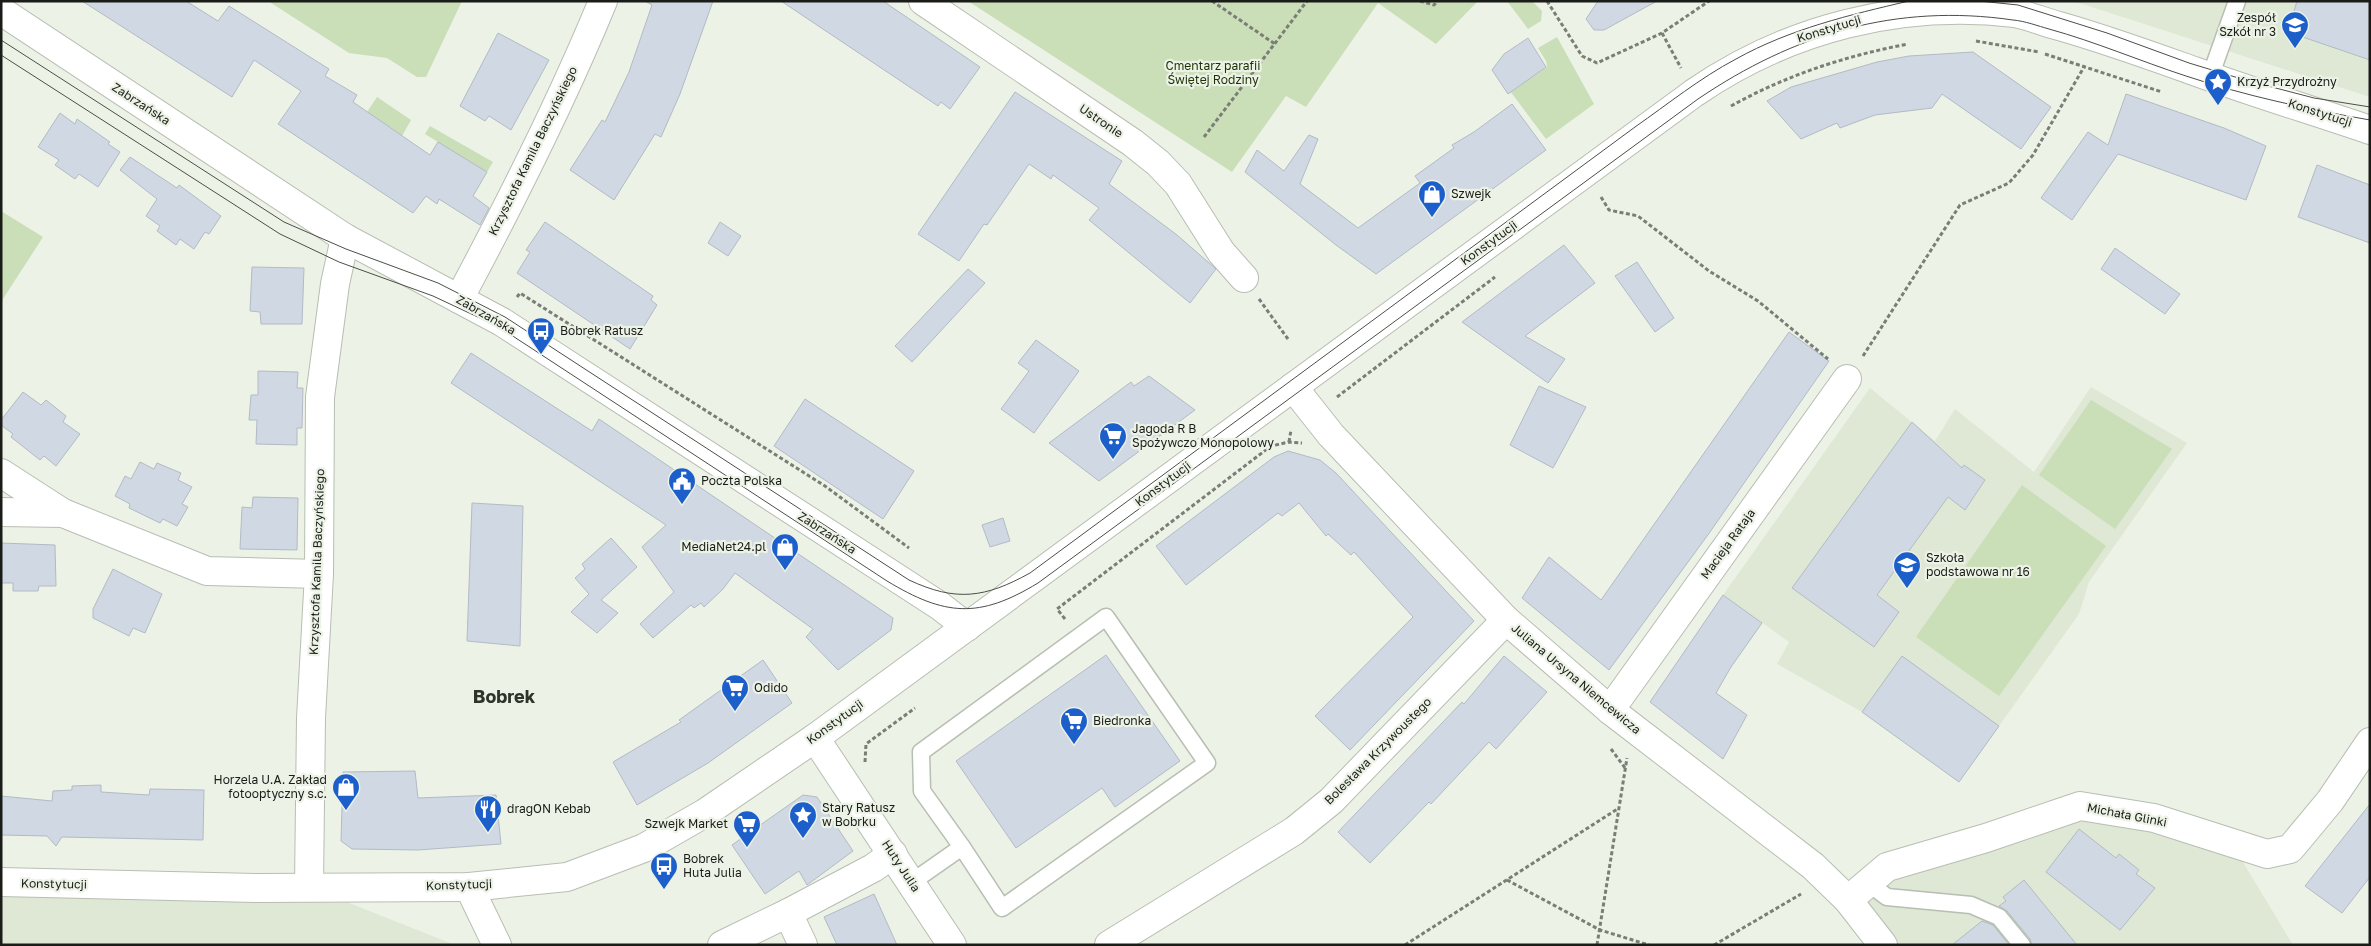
<svg xmlns="http://www.w3.org/2000/svg" width="2371" height="946" font-family="'Golos Text',sans-serif">
	<style>
		.built { fill: #dee8d5 }
		.green { fill: #cadeb8 }
		.building { fill: #d0d8e3; stroke: #b3bac5 }
		.lines { fill: none; stroke-linecap: round; stroke-linejoin: round }
		.lane-casing { stroke: #b7beb2; stroke-width: 19 }
		.street-casing { stroke: #b7beb2; stroke-width: 30 }
		.secondary-casing { stroke: #b7beb2; stroke-width: 30 }
		.path { stroke: #7a7e76; stroke-width: 3; stroke-dasharray: 4 2.5; stroke-linecap: butt }
		.lane { stroke: #fff; stroke-width: 16 }
		.street { stroke: #fff; stroke-width: 28 }
		.secondary { stroke: #fff; stroke-width: 28 }
		.tram { stroke: #4b4f48; stroke-width: 1 }
		.labels { text-anchor: middle; stroke-width: 4.5; stroke-linejoin: round; paint-order: stroke }
		.poi-label { font-size: 12px; fill: #1a1c18; stroke: #ecf3e6; text-anchor: start }
		.street-label { font-size: 12px; fill: #1a1c18; stroke: #ecf3e6 }
		.park-label { font-size: 12px; fill: #1e3104; stroke: #ecf3e6 }
		.district-label { font-size: 18px; font-weight: bold; fill: #2f342b; stroke: #ecf3e6 }
	</style>
	<rect width="100%" height="100%" fill="#ecf3e6"/>
	<g class="built">
		<polygon points="2073,1 2370,1 2370,97"/>
		<polygon points="2091,387 2187,443 2089,582 2079,614 1959,782 1862,712 1777,664 1789,642 1723,595 1870,388 1935,441 1955,409 2034,472"/>
		<polygon points="2080,806 2232,844 2293,945 1883,945 1848,900 1887,867"/>
		<polygon points="1,882 309,887 455,945 1,945"/>
	</g>
	<g class="green">
		<polygon points="268,1 462,1 426,77 417,77 387,58 349,53"/>
		<polygon points="968,1 1478,1 1436,44 1378,3 1306,107 1286,96 1232,172"/>
		<polygon points="1507,1 1532,1 1542,11 1541,21 1528,29"/>
		<polygon points="1557,37 1594,104 1546,139 1510,91 1547,67 1546,61 1538,48"/>
		<polygon points="377,97 411,120 402,136 367,112"/>
		<polygon points="430,126 493,162 487,172 425,134"/>
		<polygon points="1,211 43,237 1,302"/>
		<polygon points="2091,400 2172,449 2115,529 2039,475"/>
		<polygon points="2022,485 2106,546 1999,696 1916,637"/>
	</g>
	<g class="building">
		<polygon points="82,1 186,1 218,21 229,6 329,69 325,76 357,95 353,102 430,155 438,142 487,172 473,196 489,208 480,225 439,199 437,204 426,196 413,213 278,124 301,91 254,60 232,97"/>
		<polygon points="645,1 713,1 680,94 661,137 655,134 614,200 570,170 602,120 605,122 629,72 652,5"/>
		<polygon points="781,1 883,1 980,67 950,109 941,102 938,106"/>
		<polygon points="1598,1 1657,1 1604,30 1594,30 1586,19"/>
		<polygon points="2297,1 2370,1 2370,60 2288,32"/>
		<polygon points="498,33 549,60 511,130 489,116 485,121 460,106"/>
		<polygon points="1528,38 1546,67 1508,94 1492,70 1504,54"/>
		<polygon points="1973,52 2051,107 2021,149 1942,94 1932,108 1875,115 1840,128 1837,123 1801,139 1767,101 1791,87 1877,62 1909,56"/>
		<polygon points="1015,92 1122,161 1109,184 1177,235 1216,269 1190,303 1089,220 1099,208 1053,175 1051,179 1029,164 987,225 984,224 959,261 918,234"/>
		<polygon points="2126,94 2224,128 2266,146 2246,200 2118,154 2072,220 2041,198 2088,132 2108,145"/>
		<polygon points="1512,104 1546,150 1376,274 1336,245 1245,172 1257,150 1284,171 1309,135 1318,139 1300,184 1358,228 1420,183 1415,176 1454,148 1452,145 1474,132"/>
		<polygon points="60,113 75,124 77,119 110,142 108,144 120,152 98,187 79,174 75,179 55,165 59,160 38,147"/>
		<polygon points="130,157 177,188 179,185 221,216 209,234 205,232 194,249 180,239 176,245 157,231 160,226 146,216 157,199 120,170"/>
		<polygon points="2317,165 2370,185 2370,243 2298,217"/>
		<polygon points="545,222 653,296 651,300 657,305 630,349 517,273 530,252 526,250"/>
		<polygon points="720,222 741,236 728,256 708,243"/>
		<polygon points="1564,245 1595,283 1525,336 1565,359 1548,383 1462,322"/>
		<polygon points="2115,248 2180,294 2165,314 2101,269"/>
		<polygon points="1637,262 1674,318 1655,332 1615,276"/>
		<polygon points="252,267 304,268 302,324 261,324 260,312 250,311"/>
		<polygon points="968,269 985,283 912,362 895,346"/>
		<polygon points="1789,332 1829,361 1710,532 1609,670 1522,598 1549,557 1601,600"/>
		<polygon points="1036,340 1079,371 1034,433 1001,409 1029,371 1018,363"/>
		<polygon points="471,353 592,431 599,419 893,618 891,630 838,670 806,637 813,629 735,573 723,589 704,607 701,603 694,608 691,605 653,638 640,624 674,592 642,547 666,525 451,383"/>
		<polygon points="258,371 298,372 297,388 303,388 302,428 297,428 297,445 256,444 257,420 249,420 251,395 258,395"/>
		<polygon points="1149,376 1195,410 1099,481 1049,443 1131,382 1134,386"/>
		<polygon points="1539,386 1586,407 1553,468 1510,445"/>
		<polygon points="23,392 41,405 46,400 66,416 63,422 80,434 56,466 44,456 40,460 11,437 13,434 1,425 1,420"/>
		<polygon points="805,399 914,471 883,519 774,446"/>
		<polygon points="1912,422 1962,468 1964,465 1985,480 1965,510 1948,497 1877,595 1899,612 1874,647 1792,588"/>
		<polygon points="1288,451 1320,460 1336,473 1474,621 1350,750 1315,716 1413,617 1354,552 1351,555 1328,534 1326,536 1299,503 1282,516 1278,513 1186,585 1156,546 1274,457"/>
		<polygon points="140,462 154,469 157,463 181,473 178,480 192,487 182,504 188,507 177,526 163,519 160,523 129,508 130,504 115,496 125,476 131,479"/>
		<polygon points="253,497 298,498 297,550 240,549 242,507 252,508"/>
		<polygon points="472,503 523,506 520,646 467,641"/>
		<polygon points="1003,518 1010,541 990,547 982,525"/>
		<polygon points="611,538 637,567 601,600 618,613 597,633 571,612 589,594 575,578 585,569 582,564"/>
		<polygon points="1,543 55,545 56,586 39,586 38,591 13,591 13,583 1,583"/>
		<polygon points="113,569 162,594 145,633 133,628 129,636 93,618 93,609"/>
		<polygon points="1723,595 1762,623 1731,667 1716,693 1747,715 1723,759 1650,702"/>
		<polygon points="1106,655 1180,761 1115,807 1102,788 1016,848 956,761"/>
		<polygon points="1504,656 1547,692 1496,749 1489,742 1431,804 1429,802 1370,863 1338,832 1462,702 1464,704"/>
		<polygon points="1902,656 1999,726 1959,782 1862,712"/>
		<polygon points="763,660 792,703 708,763 637,805 613,762 681,722 679,720"/>
		<polygon points="415,771 418,798 496,795 501,844 418,850 352,849 341,841 343,772"/>
		<polygon points="101,785 101,792 149,795 150,789 204,790 203,840 62,837 56,846 47,836 1,835 1,796 52,801 53,791 72,790 72,786"/>
		<polygon points="803,795 817,797 853,851 807,885 799,871 765,894 732,845"/>
		<polygon points="2370,804 2370,877 2342,913 2305,886"/>
		<polygon points="2079,829 2116,858 2119,854 2139,870 2136,874 2155,888 2120,930 2046,872"/>
		<polygon points="2024,880 2077,945 2032,945 2030,939 2007,911 1999,906 2006,901 2003,897"/>
		<polygon points="874,894 897,945 837,945 824,917"/>
		<polygon points="1982,921 1993,925 2009,945 1952,945"/>
	</g>
	<g class="lines">
		<g class="lane-casing">
			<g id="lane">
				<polyline points="2210,77 2237,1"/>
				<polyline points="912,882 962,847 922,791 921,752 1106,617 1207,763 1002,908 962,847"/>
				<polyline points="1868,883 1887,897 1971,905 1999,917 2022,945"/>
			</g>
		</g>
		<g class="street-casing">
			<g id="street">
				<polyline points="923,1 1133,143 1158,163 1178,184 1221,252 1244,278"/>
				<path d="M459 299C511 202 561 103 603 1"/>
				<polyline points="1293,387 1331,435 1506,620 1610,710 1813,866 1848,900 1883,945"/>
				<polyline points="1,473 63,513 207,571 319,574"/>
				<polyline points="1,512 63,513"/>
				<polyline points="1610,710 1847,379"/>
				<polyline points="815,738 952,945"/>
				<polyline points="309,887 311,718 319,574 320,397 335,284 345,238"/>
				<polyline points="469,887 497,945"/>
				<polyline points="1848,900 1887,867 1986,838 2080,806 2154,818 2267,854 2290,849 2330,801 2370,742"/>
				<polyline points="722,945 788,913"/>
				<polyline points="803,945 788,913 873,868 893,854"/>
				<polyline points="1109,945 1294,831 1331,801 1506,620"/>
			</g>
		</g>
		<g class="secondary-casing">
			<g id="secondary">
				<polyline points="1,11 345,238 502,322 940,606 967,627"/>
				<path d="M1 882 256 888 469 887 567 877 644 848 705 813 815 738 1694 93C1789 28 1900 0 2015 13 2030 16 2044 22 2059 26 2105 39 2149 55 2194 71 2252 92 2311 110 2370 130"/>
			</g>
		</g>
		<g class="path">
			<polyline points="1212,1 1275,44"/>
			<polyline points="1420,1 1434,5 1438,1"/>
			<polyline points="1547,1 1582,56 1597,63 1662,33 1709,1"/>
			<polyline points="1662,33 1681,68"/>
			<polyline points="1976,41 2039,52"/>
			<polyline points="2045,54 2162,92"/>
			<path d="M1731 106C1787 75 1845 56 1908 44"/>
			<polyline points="1204,137 1307,1"/>
			<polyline points="1601,197 1609,210 1638,216 1709,271 1758,301 1828,359"/>
			<polyline points="517,297 520,293 825,486 909,548"/>
			<polyline points="1259,299 1288,339"/>
			<polyline points="1863,356 1960,205 2009,183 2033,155 2084,67"/>
			<polyline points="1337,397 1495,277"/>
			<polyline points="1289,442 1291,430"/>
			<polyline points="1065,619 1057,609 1271,446 1289,442 1302,443"/>
			<polyline points="1611,749 1625,768"/>
			<polyline points="865,762 866,744 915,708"/>
			<polyline points="1507,880 1600,930 1649,945"/>
			<polyline points="1405,945 1619,808"/>
			<polyline points="1597,945 1627,758"/>
			<polyline points="1714,945 1801,894"/>
		</g>
		<use href="#lane" class="lane"/>
		<use href="#street" class="street"/>
		<use href="#secondary" class="secondary"/>
		<g class="tram">
			<polyline points="1979,1 2018,5 2107,33 2189,63 2245,80 2314,98 2370,107"/>
			<path d="M1 40 284 222 346 249 438 283 505 317 909 580C956 602 985 598 1030 573L1635 127C1668 104 1700 78 1736 59 1790 29 1849 15 1909 1"/>
			<path d="M1 55 280 234 339 262 433 296 499 327 887 581C945 616 979 619 1038 583L1698 99C1794 34 1896 3 2013 20 2025 21 2038 26 2049 29 2096 42 2140 61 2186 76 2246 96 2307 109 2370 120"/>
		</g>
	</g>
	<defs>
		<g id="school-pin" transform="scale(1.4375)"><path d="M0 17L-7.5 6A9.5 9.5 0 1 1 7.5 6Z" fill="#1c5eca" stroke="#ecf3e6"/><path d="M0-5L7-2L0 1L-7-2ZM-4 1L0 2.5L4 1V4Q0 6-4 4Z" fill="#fff"/></g>
		<g id="sight-pin" transform="scale(1.4375)"><path d="M0 17L-7.5 6A9.5 9.5 0 1 1 7.5 6Z" fill="#1c5eca" stroke="#ecf3e6"/><path d="M0-6L1.8-2.2L6-1.7L2.9 1.2L3.7 5.4L0 3.3L-3.7 5.4L-2.9 1.2L-6-1.7L-1.8-2.2Z" fill="#fff"/></g>
		<g id="shop-pin" transform="scale(1.4375)"><path d="M0 17L-7.5 6A9.5 9.5 0 1 1 7.5 6Z" fill="#1c5eca" stroke="#ecf3e6"/><path d="M-5-2.5h2.3a2.7 3.5 0 0 1 5.4 0H5L5.5 6h-11ZM-1.5-2.5h3a1.5 2.3 0 0 0-3 0Z" fill="#fff"/></g>
		<g id="bus-pin" transform="scale(1.4375)"><path d="M0 17L-7.5 6A9.5 9.5 0 1 1 7.5 6Z" fill="#1c5eca" stroke="#ecf3e6"/><path d="M-5-6H5V4H4V6H2V4H-2V6H-4V4H-5ZM-3.5-4V0h7V-4ZM-3.5 1.2v1.5H-2V1.2ZM2 1.2v1.5H3.5V1.2Z" fill="#fff"/></g>
		<g id="supermarket-pin" transform="scale(1.4375)"><path d="M0 17L-7.5 6A9.5 9.5 0 1 1 7.5 6Z" fill="#1c5eca" stroke="#ecf3e6"/><path d="M-6-5.5h2.5l.6 2H6L4.5 2H-2.5L-4.4-4H-6ZM-1.5 3.2a1.3 1.3 0 1 0 .1 0ZM3 3.2a1.3 1.3 0 1 0 .1 0Z" fill="#fff"/></g>
		<g id="civic-pin" transform="scale(1.4375)"><path d="M0 17L-7.5 6A9.5 9.5 0 1 1 7.5 6Z" fill="#1c5eca" stroke="#ecf3e6"/><path d="M-.6-6.5H3V-4.5H.6V-3L4-1V1h2V6H-6V1h2V-1L-.6-3ZM-1.2 2.5V6h2.4V2.5Z" fill="#fff"/></g>
		<g id="restaurant-pin" transform="scale(1.4375)"><path d="M0 17L-7.5 6A9.5 9.5 0 1 1 7.5 6Z" fill="#1c5eca" stroke="#ecf3e6"/><path d="M-5-6h1v4h1v-4h1v4h1v-4h1v5L-1.5 .5V6h-2V.5L-5-1ZM5-6V6H3V1.5H1.5Q1.5-4 5-6Z" fill="#fff"/></g>
	</defs>
	<g fill-rule="evenodd">
		<use href="#school-pin" x="2295" y="25"/>
		<use href="#sight-pin" x="2218" y="82"/>
		<use href="#shop-pin" x="1432" y="194"/>
		<use href="#bus-pin" x="541" y="331"/>
		<use href="#supermarket-pin" x="1113" y="436"/>
		<use href="#civic-pin" x="682" y="481"/>
		<use href="#shop-pin" x="785" y="547"/>
		<use href="#school-pin" x="1907" y="565"/>
		<use href="#supermarket-pin" x="735" y="688"/>
		<use href="#supermarket-pin" x="1074" y="721"/>
		<use href="#shop-pin" x="346" y="787"/>
		<use href="#restaurant-pin" x="488" y="809"/>
		<use href="#sight-pin" x="803" y="815"/>
		<use href="#supermarket-pin" x="747" y="824"/>
		<use href="#bus-pin" x="664" y="866"/>
	</g>
	<g class="labels">
		<g class="poi-label">
			<text x="2276" y="22" text-anchor="end">Zespół<tspan x="2276" dy="14">Szkół nr 3</tspan></text>
			<text x="2237" y="86">Krzyż Przydrożny</text>
			<text x="1451" y="198">Szwejk</text>
			<text x="560" y="335">Bobrek Ratusz</text>
			<text x="1132" y="433">Jagoda R B<tspan x="1132" dy="14">Spożywczo Monopolowy</tspan></text>
			<text x="701" y="485">Poczta Polska</text>
			<text x="766" y="551" text-anchor="end">MediaNet24.pl</text>
			<text x="1926" y="562">Szkoła<tspan x="1926" dy="14">podstawowa nr 16</tspan></text>
			<text x="754" y="692">Odido</text>
			<text x="1093" y="725">Biedronka</text>
			<text x="327" y="784" text-anchor="end">Horzela U.A. Zakład<tspan x="327" dy="14">fotooptyczny s.c.</tspan></text>
			<text x="822" y="812">Stary Ratusz<tspan x="822" dy="14">w Bobrku</tspan></text>
			<text x="507" y="813">dragON Kebab</text>
			<text x="728" y="828" text-anchor="end">Szwejk Market</text>
			<text x="683" y="863">Bobrek<tspan x="683" dy="14">Huta Julia</tspan></text>
		</g>
		<g class="street-label">
			<text transform="translate(1829 29) rotate(-17)" y="4">Konstytucji</text>
			<text transform="translate(141 104) rotate(33)" y="4">Zabrzańska</text>
			<text transform="translate(2320 113) rotate(18)" y="4">Konstytucji</text>
			<text transform="translate(1101 121) rotate(34)" y="4">Ustronie</text>
			<text transform="translate(533 151) rotate(-64)" y="4">Krzysztofa Kamila Baczyńskiego</text>
			<text transform="translate(1489 243) rotate(-36)" y="4">Konstytucji</text>
			<text transform="translate(486 315) rotate(30)" y="4">Zabrzańska</text>
			<text transform="translate(1163 484) rotate(-37)" y="4">Konstytucji</text>
			<text transform="translate(827 533) rotate(33)" y="4">Zabrzańska</text>
			<text transform="translate(1728 544) rotate(-54)" y="4">Macieja Rataja</text>
			<text transform="translate(317 562) rotate(-88)" y="4">Krzysztofa Kamila Baczyńskiego</text>
			<text transform="translate(1576 679) rotate(40)" y="4">Juliana Ursyna Niemcewicza</text>
			<text transform="translate(835 722) rotate(-36)" y="4">Konstytucji</text>
			<text transform="translate(1378 751) rotate(-45)" y="4">Bolesława Krzywoustego</text>
			<text transform="translate(2127 815) rotate(11)" y="4">Michała Glinki</text>
			<text transform="translate(901 866) rotate(57)" y="4">Huty Julia</text>
			<text transform="translate(54 884) rotate(1)" y="4">Konstytucji</text>
			<text transform="translate(459 885) rotate(-2)" y="4">Konstytucji</text>
		</g>
		<g class="park-label">
			<text x="1213" y="70">Cmentarz parafii<tspan x="1213" dy="14">Świętej Rodziny</tspan></text>
		</g>
		<g class="district-label">
			<text x="504" y="703">Bobrek</text>
		</g>
	</g>
	<rect width="2371" height="946" fill="none" stroke="#1a1c18" stroke-width="5"/>
</svg>
